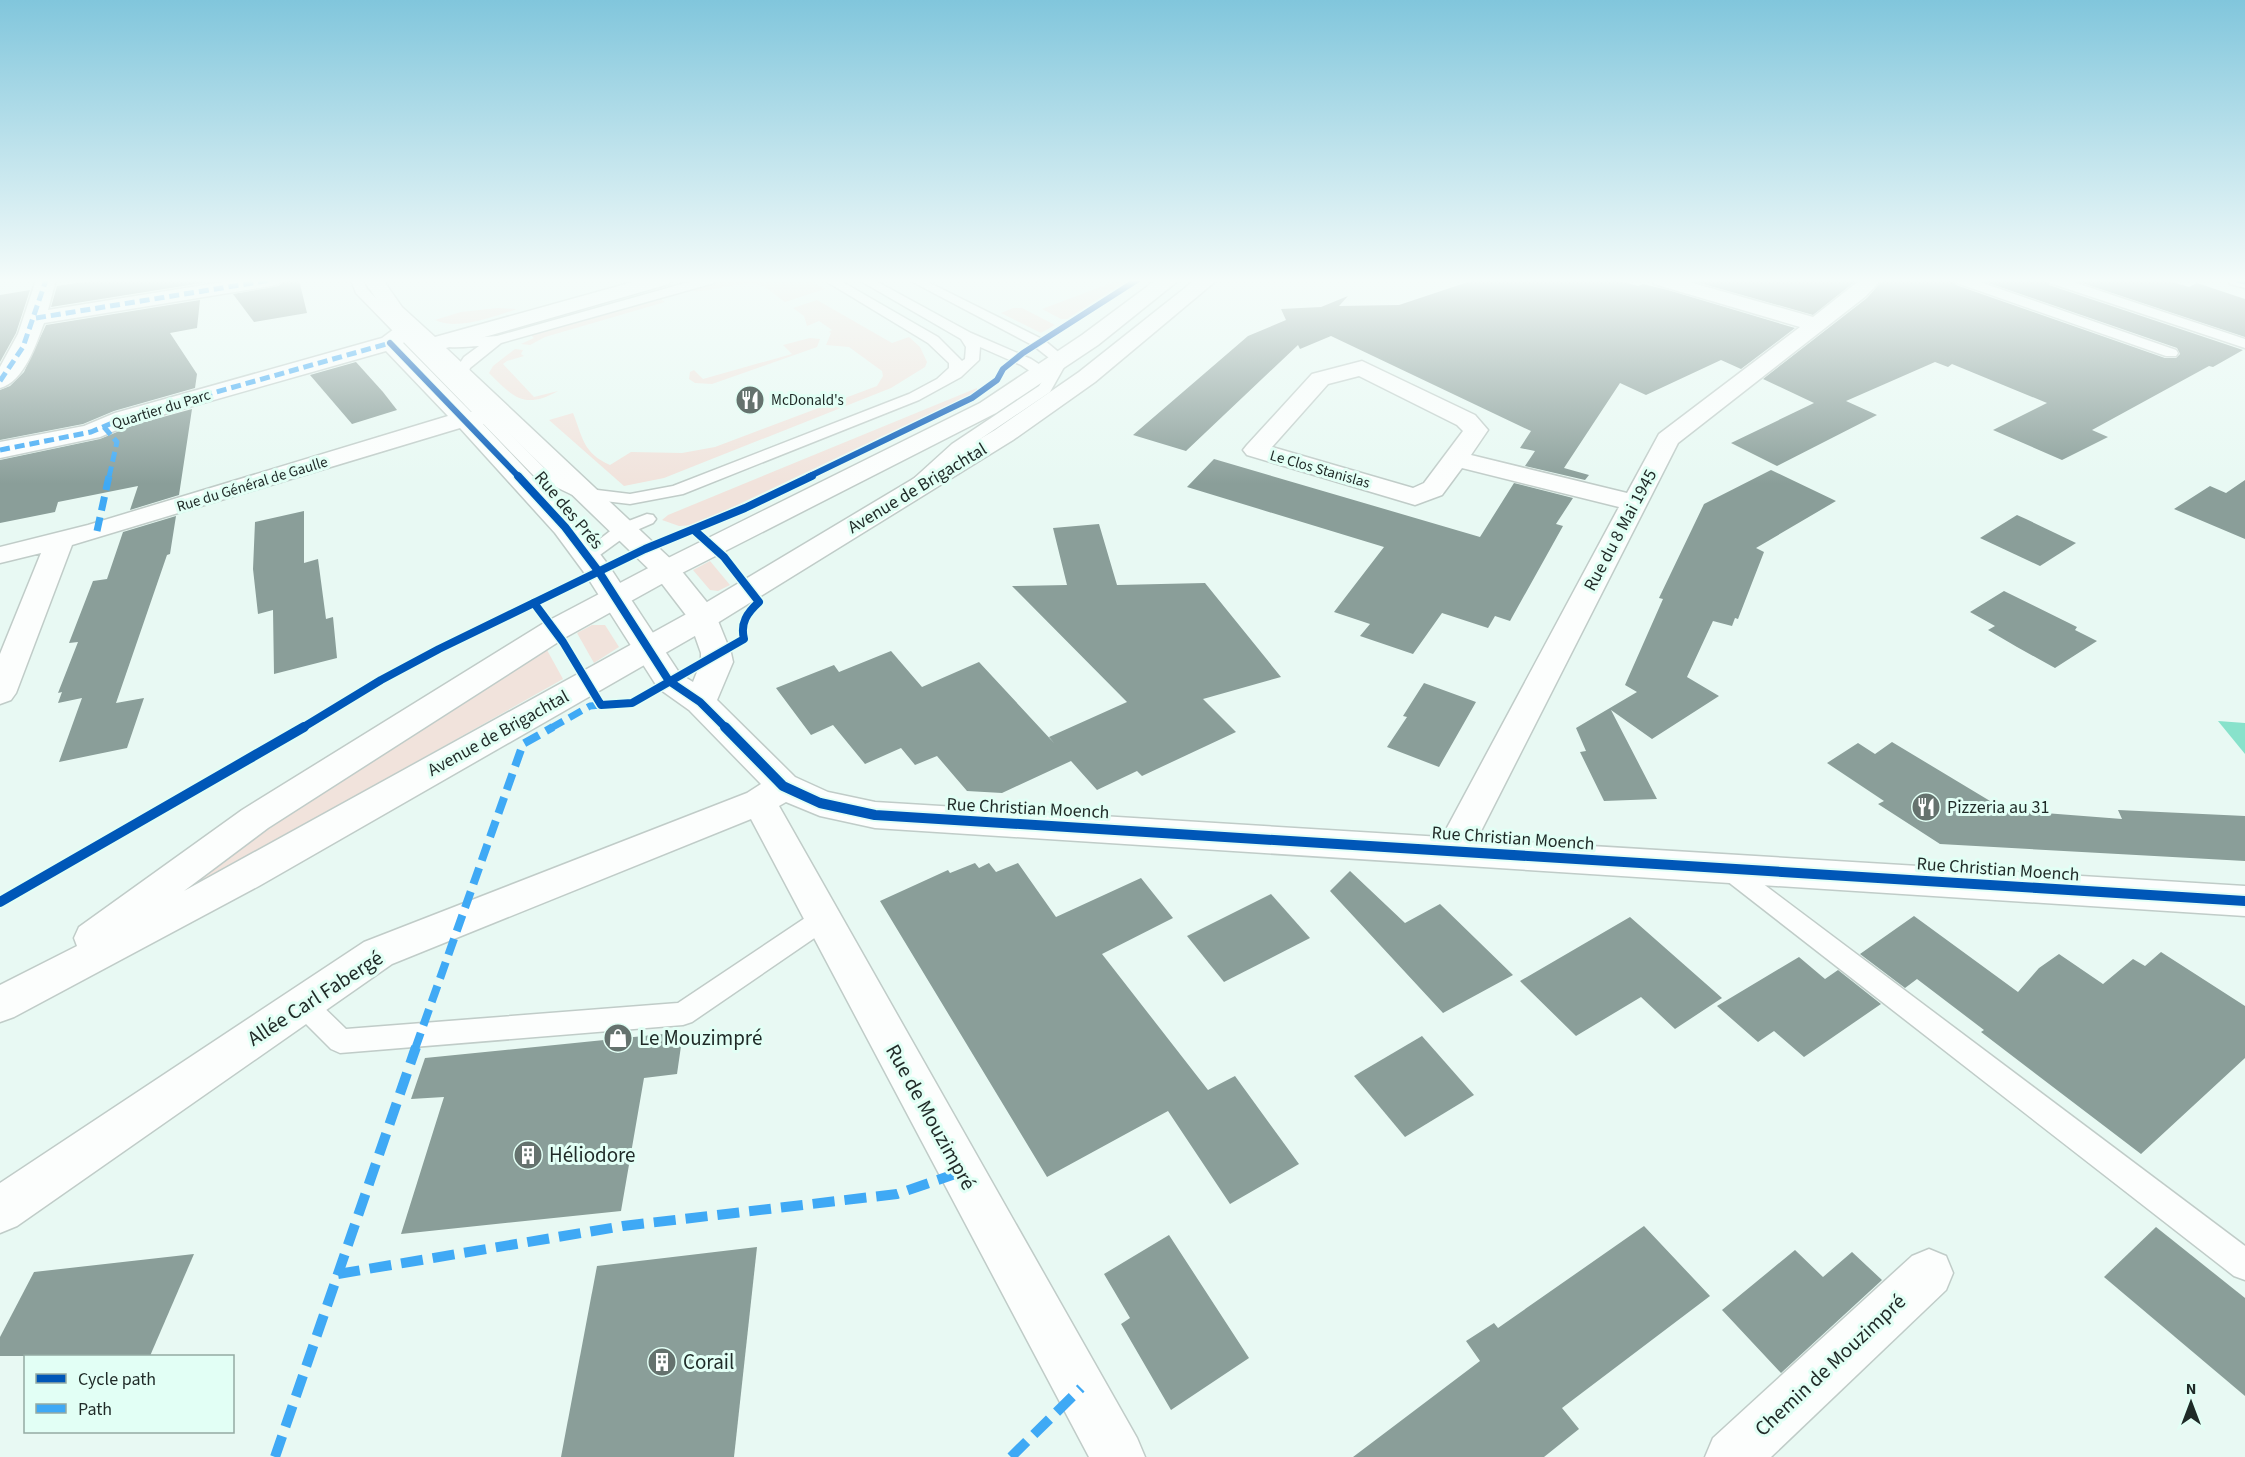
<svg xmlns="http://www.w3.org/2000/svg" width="2245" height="1457" font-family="'Source Sans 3',sans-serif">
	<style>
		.green { fill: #f1e3dc }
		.water { fill: #88e2cb }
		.building { fill: #8a9e99 }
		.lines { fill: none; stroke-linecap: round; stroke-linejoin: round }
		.service-casing { stroke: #c0ccc8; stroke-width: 3 }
		.minor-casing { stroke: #c0ccc8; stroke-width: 3 }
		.secondary-casing { stroke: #c0ccc8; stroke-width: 3 }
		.service { fill: #fcfefd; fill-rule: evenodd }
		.minor { fill: #fcfefd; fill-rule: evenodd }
		.secondary { fill: #fcfefd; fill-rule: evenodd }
		.quiet-far3 { stroke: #3fa9f5; stroke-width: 5; stroke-dasharray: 10 5; stroke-linecap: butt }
		.quiet-far2 { stroke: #3fa9f5; stroke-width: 7; stroke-dasharray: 14 7; stroke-linecap: butt }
		.quiet-far1 { stroke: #3fa9f5; stroke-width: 8; stroke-dasharray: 17 8; stroke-linecap: butt }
		.quiet { stroke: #3fa9f5; stroke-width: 10; stroke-dasharray: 22 10; stroke-linecap: butt }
		.cycleway-far2-casing { stroke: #e2fff5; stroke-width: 8 }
		.cycleway-far1-casing { stroke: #e2fff5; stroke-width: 11 }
		.cycleway-casing { stroke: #e2fff5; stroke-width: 14 }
		.cycleway-far2 { stroke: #0057b8; stroke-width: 6 }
		.cycleway-far1 { stroke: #0057b8; stroke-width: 8 }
		.cycleway { stroke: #0057b8; stroke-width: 10 }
		.labels { text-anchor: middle; stroke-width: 6; stroke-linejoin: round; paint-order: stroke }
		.far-poi-label { font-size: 15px; fill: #1f2a27; stroke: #e2fff5; text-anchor: start }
		.far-street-label { font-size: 15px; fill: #1f2a27; stroke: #e2fff5 }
		.street-label { font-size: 18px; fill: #1f2a27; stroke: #e2fff5 }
		.poi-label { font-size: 18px; fill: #1f2a27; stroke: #e2fff5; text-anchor: start }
		.near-street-label { font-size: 21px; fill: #1f2a27; stroke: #e2fff5 }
		.near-poi-label { font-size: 21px; fill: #1f2a27; stroke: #e2fff5; text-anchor: start }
	</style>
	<rect width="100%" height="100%" fill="#e8f9f3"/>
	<g class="green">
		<path d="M721 280H809L825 289 785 302C777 297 766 286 757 284 737 280 698 297 687 289Z"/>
		<polygon points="1119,280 1128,280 1067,319 1061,319 1042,309"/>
		<polygon points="659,298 665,302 545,337 530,345 521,344 534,338 531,335"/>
		<path d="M817 300 892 343 909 337 920 347 927 362 925 367 891 388 664 478 624 486 549 420 573 413C583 438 583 453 610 465L631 452 682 453 715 447 877 386 883 376 882 371 849 347 826 345 831 333 829 332 832 330 819 321 807 326 804 316 793 308Z"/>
		<path d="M498 308 517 309C495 316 458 331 435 320L461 312Z"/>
		<polygon points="1013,308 1022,308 1055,325 1041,333 1001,313"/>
		<polygon points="810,338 820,339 817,347 712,384 695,383 689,379 690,372 694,370 703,379 792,354 783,345"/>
		<path d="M515 349 523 350 521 354 524 356 507 361 503 364 534 397 558 391C524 410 513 397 489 373L493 366Z"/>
		<polygon points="977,388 977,391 695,525 679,526 662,520 668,515"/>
		<polygon points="710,561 730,585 718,591 710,590 693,570"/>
		<polygon points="592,625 605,625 619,647 594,663 577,633"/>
		<polygon points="547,650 563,679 159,907 198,868"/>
	</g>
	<polygon class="water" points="2218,721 2245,723 2245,754"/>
	<g class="building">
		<polygon points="97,280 203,280 202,283 51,307 57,286"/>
		<polygon points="283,280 299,280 307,313 254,322 233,294 279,286"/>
		<polygon points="1474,280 1617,280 1638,286 1643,284 1668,290 1795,328 1741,369 1721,360 1646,395 1620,383 1564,468 1589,475 1585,480 1525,466 1535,451 1520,448 1531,431 1331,336 1300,349 1298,345 1186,451 1133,435 1248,336 1286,320 1281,309 1321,307 1348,296 1339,306 1399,305"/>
		<polygon points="1689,280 1857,280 1813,315"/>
		<polygon points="1883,280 1954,280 1956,285 2165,358 2176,358 2180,354 2177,348 1980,280 2047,280 2049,285 2243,350 2213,367 2209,366 2092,430 2108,437 2062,460 1993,430 2047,403 1952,364 1948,367 1935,362 1846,401 1877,415 1777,466 1731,443 1814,403 1763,379 1867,298"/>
		<polygon points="2073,280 2166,280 2189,287 2197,283 2245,299 2245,337"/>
		<polygon points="30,290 16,333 0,362 0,295"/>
		<polygon points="200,300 197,328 170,333 197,374 195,388 114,411 83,424 0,440 0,390 10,386 24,372 46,325"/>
		<polygon points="356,362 383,392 397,410 352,424 310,375"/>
		<polygon points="192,409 179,495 130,510 138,486 58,502 55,512 0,523 0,460 100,439 134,425"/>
		<polygon points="1214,459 1480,537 1514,483 1573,498 1556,524 1563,526 1510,621 1495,616 1488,628 1442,613 1413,654 1360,636 1370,624 1334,612 1384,547 1187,487"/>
		<polygon points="1771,470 1836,501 1756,548 1764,552 1738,619 1735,618 1732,626 1713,621 1687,677 1719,696 1652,739 1611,710 1657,799 1604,801 1580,752 1586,751 1576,728 1637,692 1625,685 1663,599 1659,598 1704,504"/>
		<polygon points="2245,480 2245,539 2174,509 2210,486 2226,493"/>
		<polygon points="304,511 304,563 318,559 326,619 333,617 337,658 274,674 273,610 258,614 253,569 255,522"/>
		<polygon points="2017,515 2026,519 2076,543 2040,566 1980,538"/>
		<polygon points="176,516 170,554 167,555 116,703 144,698 127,748 59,762 82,698 58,703 62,692 58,693 78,642 69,643 93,581 107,579 123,532"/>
		<polygon points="1099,524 1117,585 1205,583 1281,677 1203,699 1236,732 1142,776 1137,771 1097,790 1071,761 1002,793 967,791 937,756 915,765 901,748 865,764 833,725 811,735 776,688 834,665 839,672 891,651 922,687 979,662 1054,743 1049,737 1127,702 1012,586 1067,585 1053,528"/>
		<polygon points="2004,591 2077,627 2075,630 2097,641 2055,668 2017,647 1988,630 1995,626 1970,612"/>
		<polygon points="1424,683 1476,702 1439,767 1387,747 1407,717 1403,716"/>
		<polygon points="1892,742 2005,810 2122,819 2118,810 2245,816 2245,861 1940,844 1878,804 1884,801 1827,763 1858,743 1875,754"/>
		<polygon points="975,863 979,868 989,863 996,872 1018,863 1056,917 1141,878 1173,918 1102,954 1208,1090 1235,1076 1299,1164 1230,1204 1168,1111 1047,1177 880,901 948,870 950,873"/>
		<polygon points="1350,871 1405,923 1440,904 1513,975 1443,1013 1330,891"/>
		<polygon points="1271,894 1310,938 1224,982 1187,936"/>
		<polygon points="1914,916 2018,992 2039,968 2059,954 2103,984 2133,959 2145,966 2161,952 2245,1006 2245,1058 2141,1154 1981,1032 1984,1030 1917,979 1905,988 1860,954"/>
		<polygon points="1630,917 1722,998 1675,1029 1641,997 1576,1036 1520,981"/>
		<polygon points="1799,957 1825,979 1838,970 1881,1004 1804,1057 1774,1031 1758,1042 1717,1006"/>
		<polygon points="683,1032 677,1074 644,1078 621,1211 401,1234 444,1097 411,1099 425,1058"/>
		<polygon points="1422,1036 1474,1095 1405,1137 1354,1076"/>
		<polygon points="1644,1226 1710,1296 1562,1408 1579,1429 1544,1457 1353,1457 1480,1361 1466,1341 1494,1323 1498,1328"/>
		<polygon points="2156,1227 2245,1298 2245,1396 2104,1277"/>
		<polygon points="1169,1235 1249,1358 1171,1410 1121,1324 1130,1318 1104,1274"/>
		<polygon points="757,1247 734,1457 561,1457 597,1266"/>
		<polygon points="1795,1250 1823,1277 1852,1252 1882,1280 1781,1373 1722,1310"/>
		<polygon points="194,1254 150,1356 0,1356 0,1337 34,1272"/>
	</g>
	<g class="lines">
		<g class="service-casing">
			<g id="service">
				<path d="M351 280H363L367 289 452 375 464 357 479 346C464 347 439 350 428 340L430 337 461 339 497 336 696 280H715L714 283 501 343 470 368 464 387 547 471 589 489 630 494 673 486 909 394 937 379 949 368V363L928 343 824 280H839L938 337 962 361 965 359 966 347 961 339 859 280H874L971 333 1031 359 1048 370 1053 361 1034 346 909 280H924L1044 340 1068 360 1050 392 964 450 924 486 918 487 910 482 952 444 1039 386 1043 380 1021 365 980 347 979 360 961 377 919 400 683 494 630 504 579 498 535 477 356 293Z"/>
				<polygon points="1956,280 1974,280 2176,350 2178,353 2176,356 2166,356 1957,283"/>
				<polygon points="2049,280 2067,280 2245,339 2245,348 2050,283"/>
				<polygon points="647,514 653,515 656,519 653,523 630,533 593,560 581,560 578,556 618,525"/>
				<polygon points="1726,859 1734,862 2245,1246 2245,1280 2234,1276 1718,874 1714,868 1718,862"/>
				<polygon points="823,909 832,912 835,919 832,926 692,1022 683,1025 340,1053 331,1049 294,1012 290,1004 294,996 303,993 312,996 346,1029 678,1003 814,912"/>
			</g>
		</g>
		<g class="minor-casing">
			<g id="minor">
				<path d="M36 280H56L48 310 235 280H281L278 284 271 286 44 323C36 344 24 382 0 388V367L18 334Z"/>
				<path d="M363 280H383L402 307 435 337 640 280H672L669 284 446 348 676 564 714 611 731 653 733 662 717 700 795 777 828 792 875 802 1442 837 1619 507 1462 468 1442 495 1415 505 1247 455 1243 450 1247 445 1312 374 1362 361 1475 415 1488 430 1471 455 1627 493 1659 434 1800 327 1654 284 1651 280H1682L1813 317 1860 280H1881L1866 296 1678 443 1477 839 2245 886V916L875 828 820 816 786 802 779 806 1137 1438 1145 1457H1089L751 819 392 964 17 1226 0 1233V1183L364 942 747 793 761 784 689 710 658 688 586 575 555 533 460 428 72 545 16 693 11 700 0 704V654L41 553 0 563V547L88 525 448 416 386 351 133 423 100 437 0 458V442L84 426 115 413 382 338 398 326 388 315ZM410 338 486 411 471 412 403 343ZM1359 376 1457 425 1463 431 1424 483 1413 488 1272 447 1328 384ZM493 418 656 576 689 619 701 653V662L693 682 680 674 609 566 575 521 483 424 491 422Z"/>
				<polygon points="2227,280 2245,280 2245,288 2230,284"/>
				<polygon points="1929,1249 1946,1256 1953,1273 1946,1290 1771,1457 1705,1457 1713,1438 1912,1256"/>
			</g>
		</g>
		<g class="secondary-casing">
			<polygon id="secondary" points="1156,280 1179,280 1098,345 996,413 676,576 566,637 268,828 184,891 692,611 995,430 1079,372 1195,280 1217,280 1095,382 1013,440 714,625 259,886 14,1017 0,1022 0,985 77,946 74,938 79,927 242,810 544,623 656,564 980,403 1082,335"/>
		</g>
		<use href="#service" class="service"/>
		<use href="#minor" class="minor"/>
		<use href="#secondary" class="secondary"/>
		<g class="quiet-far3">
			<polyline points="2237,280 2245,282"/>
			<polyline points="36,318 271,280"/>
			<polyline points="0,381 23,347 46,280"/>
			<polyline points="104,427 117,442 109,477"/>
			<polyline points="0,450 91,432 124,418 390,343"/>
		</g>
		<g class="quiet-far2">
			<polyline points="97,531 109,476"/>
			<polyline points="551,728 590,706 601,705"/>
		</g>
		<polyline class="quiet-far1" points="415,1049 523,744 553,727"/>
		<g class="quiet">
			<polyline points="338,1274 623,1226 897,1194 961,1172"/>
			<polyline points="275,1457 416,1047"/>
			<polyline points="1011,1457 1081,1388"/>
		</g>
		<g class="cycleway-far2-casing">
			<g id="cycleway-far2">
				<polyline points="390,343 519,477"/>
				<polyline points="808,477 972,398 997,380 1003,369 1023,353 1137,280"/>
			</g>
		</g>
		<g class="cycleway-far1-casing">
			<g id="cycleway-far1">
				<polyline points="518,476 565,527 599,572 669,681 700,702 726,728"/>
				<path d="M534 603 563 642 601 705 632 703 744 639C740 623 747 613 759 602L724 557 694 530"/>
				<polyline points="302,728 381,680 439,649 645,549 745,508 812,476"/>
			</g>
		</g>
		<g class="cycleway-casing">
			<g id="cycleway">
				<polyline points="725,727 783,786 820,803 875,815 2245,901"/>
				<polyline points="0,902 304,727"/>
			</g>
		</g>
		<use href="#cycleway-far2" class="cycleway-far2"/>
		<use href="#cycleway-far1" class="cycleway-far1"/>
		<use href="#cycleway" class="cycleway"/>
	</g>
	<linearGradient id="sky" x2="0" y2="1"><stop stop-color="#81c6dc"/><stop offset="0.58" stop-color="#f5fcfa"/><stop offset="1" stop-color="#f5fcfa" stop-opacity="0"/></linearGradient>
	<rect width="2245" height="484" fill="url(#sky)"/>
	<defs>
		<g id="restaurant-disc" transform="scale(1.5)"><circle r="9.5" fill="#65726e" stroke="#e2fff5"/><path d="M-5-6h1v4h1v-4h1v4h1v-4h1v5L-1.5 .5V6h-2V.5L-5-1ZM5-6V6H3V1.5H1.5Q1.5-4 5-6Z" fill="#fff"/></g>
		<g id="shop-disc" transform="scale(1.5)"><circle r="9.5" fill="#65726e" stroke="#e2fff5"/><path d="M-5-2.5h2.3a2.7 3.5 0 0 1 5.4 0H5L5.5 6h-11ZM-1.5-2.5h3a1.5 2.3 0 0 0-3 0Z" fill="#fff"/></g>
		<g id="building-disc" transform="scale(1.5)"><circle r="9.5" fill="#65726e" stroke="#e2fff5"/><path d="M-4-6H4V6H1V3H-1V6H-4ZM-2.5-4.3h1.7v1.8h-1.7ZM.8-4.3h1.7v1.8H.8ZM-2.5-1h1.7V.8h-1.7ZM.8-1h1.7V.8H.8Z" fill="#fff"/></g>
	</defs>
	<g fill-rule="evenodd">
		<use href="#restaurant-disc" x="750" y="400"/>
		<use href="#restaurant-disc" x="1926" y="807"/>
		<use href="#shop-disc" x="618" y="1038"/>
		<use href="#building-disc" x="528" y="1155"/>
		<use href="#building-disc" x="662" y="1362"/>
	</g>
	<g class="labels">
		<g class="far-poi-label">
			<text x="771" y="405">McDonald's</text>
		</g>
		<g class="far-street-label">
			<text transform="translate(161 409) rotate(-17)" y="5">Quartier du Parc</text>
			<text transform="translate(1320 469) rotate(16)" y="5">Le Clos Stanislas</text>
			<text transform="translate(252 484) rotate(-17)" y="5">Rue du Général de Gaulle</text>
		</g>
		<g class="street-label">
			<text transform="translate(917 488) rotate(-31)" y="6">Avenue de Brigachtal</text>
			<text transform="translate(569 510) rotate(50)" y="6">Rue des Prés</text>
			<text transform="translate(1620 530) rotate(-62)" y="6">Rue du 8 Mai 1945</text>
			<text transform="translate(498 733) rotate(-29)" y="6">Avenue de Brigachtal</text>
			<text transform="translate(1028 808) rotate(3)" y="6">Rue Christian Moench</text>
			<text transform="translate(1513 838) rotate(4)" y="6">Rue Christian Moench</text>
			<text transform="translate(1998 869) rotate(4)" y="6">Rue Christian Moench</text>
		</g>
		<g class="poi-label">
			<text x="1947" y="813">Pizzeria au 31</text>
		</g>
		<g class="near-street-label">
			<text transform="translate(315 998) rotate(-33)" y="7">Allée Carl Fabergé</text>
			<text transform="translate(931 1117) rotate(61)" y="7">Rue de Mouzimpré</text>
			<text transform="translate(1830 1365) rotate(-43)" y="7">Chemin de Mouzimpré</text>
		</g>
		<g class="near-poi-label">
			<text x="639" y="1045">Le Mouzimpré</text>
			<text x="549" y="1162">Héliodore</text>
			<text x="683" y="1369">Corail</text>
		</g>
	</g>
	<rect x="24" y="1355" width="210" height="78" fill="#e2fff5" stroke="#94aaa3" stroke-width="1.5"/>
	<rect x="36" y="1374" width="30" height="9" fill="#0057b8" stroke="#94aaa3" stroke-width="1.5"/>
	<text x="78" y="1385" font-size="18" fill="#1f2a27">Cycle path</text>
	<rect x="36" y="1404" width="30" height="9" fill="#3fa9f5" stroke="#94aaa3" stroke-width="1.5"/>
	<text x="78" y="1415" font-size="18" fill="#1f2a27">Path</text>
	<g transform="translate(2191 1403)" stroke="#e2fff5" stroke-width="4.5" paint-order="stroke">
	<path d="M0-4.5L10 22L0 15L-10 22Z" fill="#1f2a27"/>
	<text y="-9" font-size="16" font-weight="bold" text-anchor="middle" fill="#1f2a27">N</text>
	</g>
</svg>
